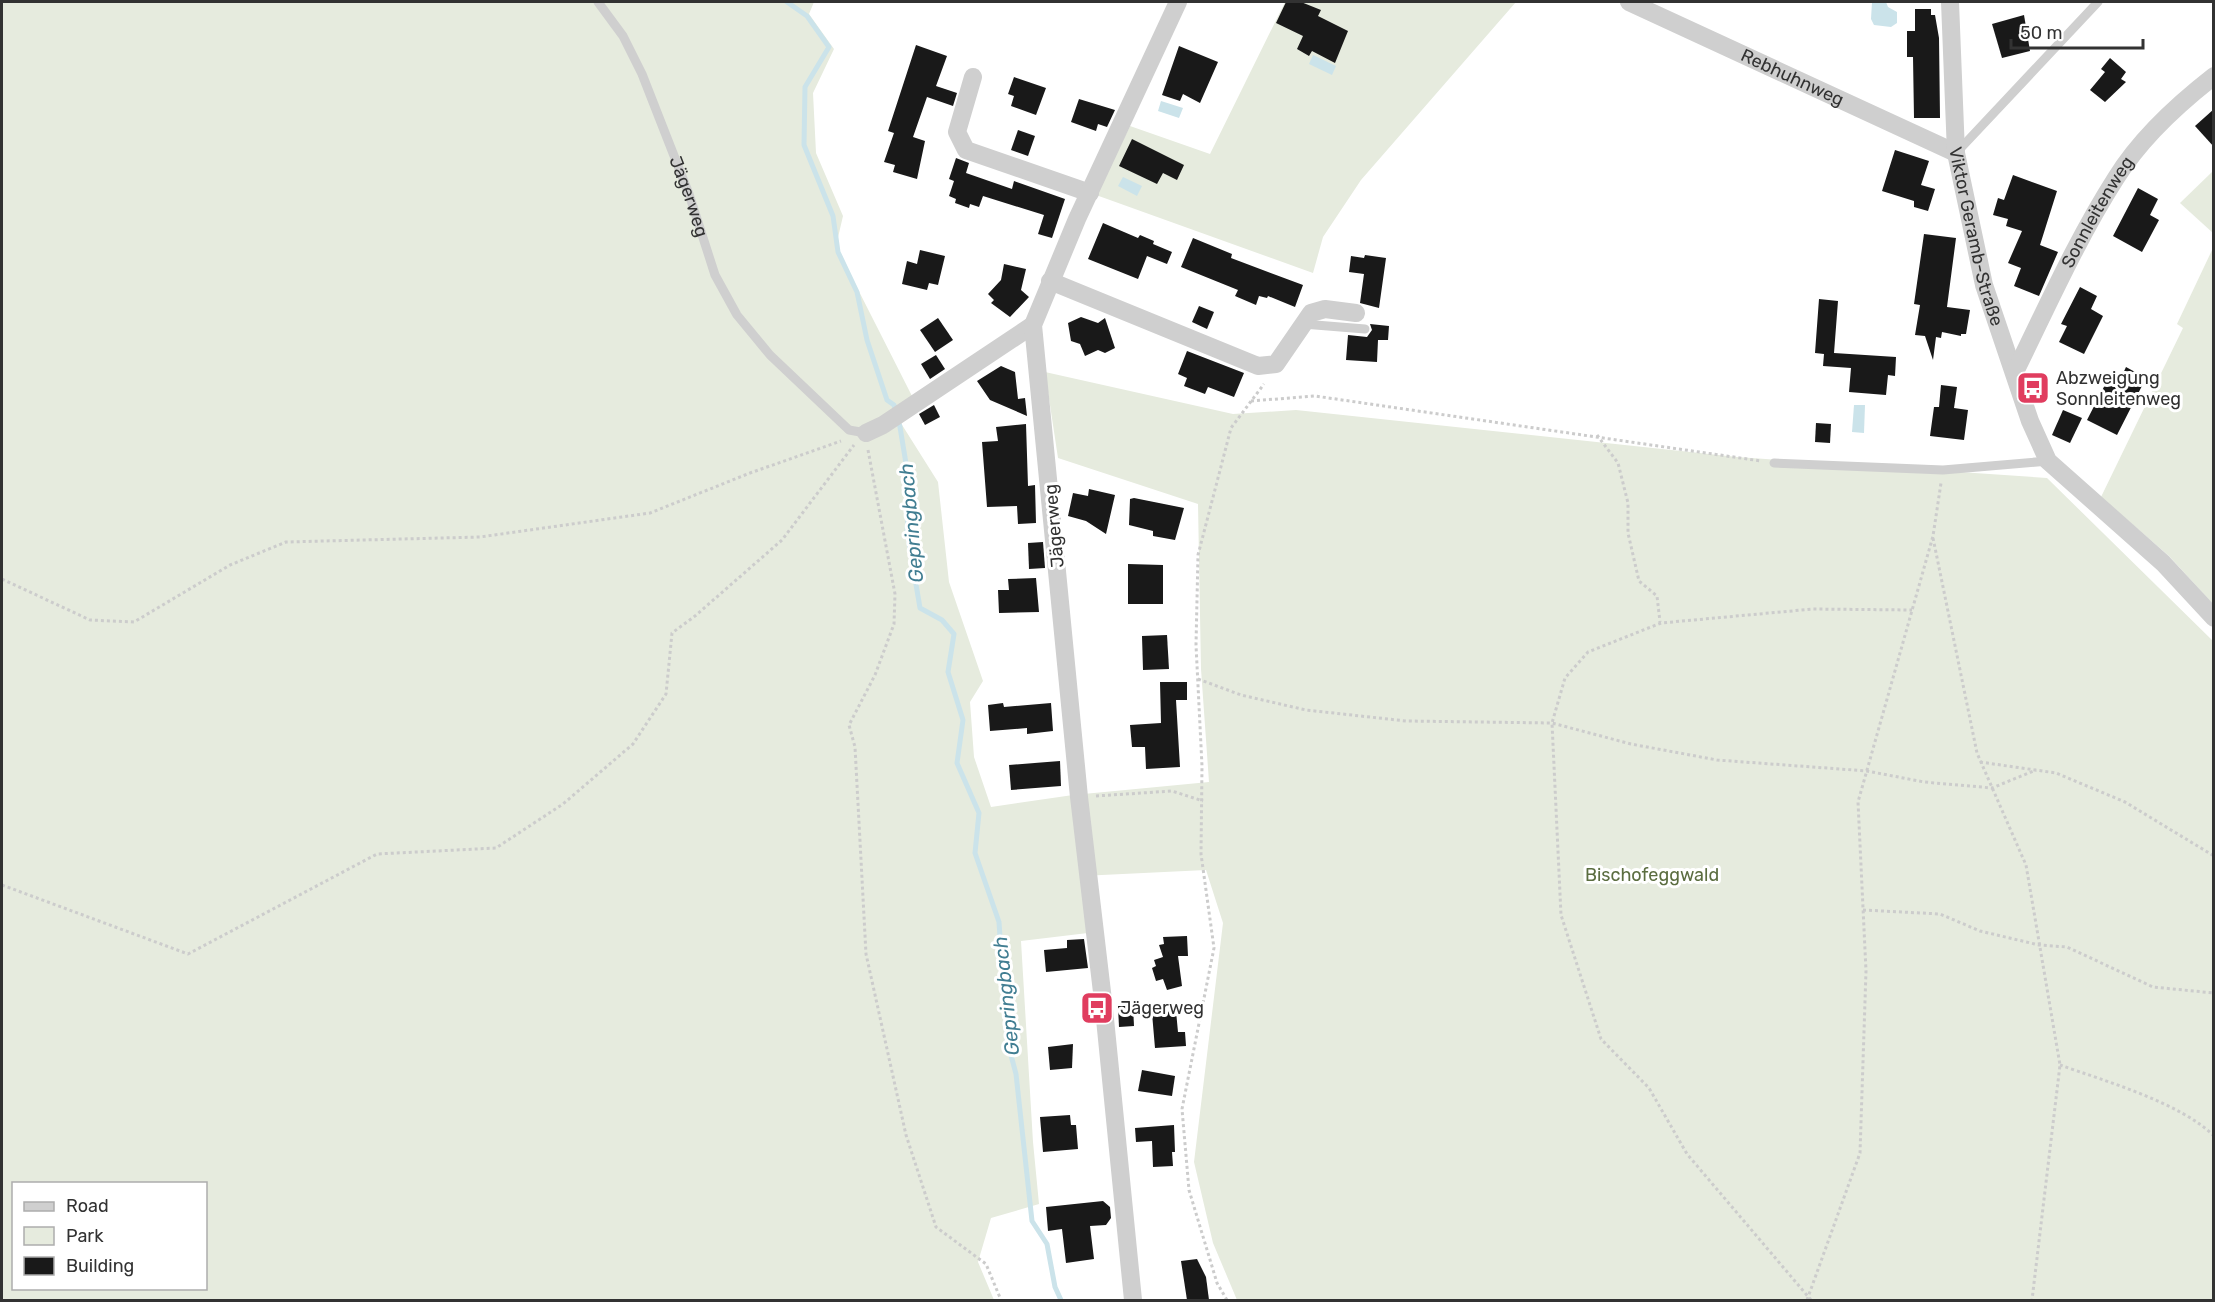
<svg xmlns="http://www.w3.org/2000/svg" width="2215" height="1302" font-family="Rubik,sans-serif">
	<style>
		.green { fill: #e6ebde; fill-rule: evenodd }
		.water { fill: #cbe3ea }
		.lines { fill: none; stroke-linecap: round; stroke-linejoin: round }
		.stream { stroke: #cbe3ea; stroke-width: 5 }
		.building { fill: #191919 }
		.path { stroke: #ccc; stroke-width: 3; stroke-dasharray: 3 3; stroke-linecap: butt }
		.lane { stroke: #cfcfcf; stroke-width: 9 }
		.street { stroke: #cfcfcf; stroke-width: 18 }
		.labels { text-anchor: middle; stroke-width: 6; stroke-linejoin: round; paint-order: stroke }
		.street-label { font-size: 18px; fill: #323232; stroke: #fff }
		.poi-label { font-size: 18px; fill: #323232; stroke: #fff; text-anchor: start }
		.park-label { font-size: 18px; fill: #5b6d40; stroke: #fff }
		.water-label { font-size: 20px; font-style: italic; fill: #417e92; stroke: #fff }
	</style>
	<rect width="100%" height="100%" fill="#fff"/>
	<g class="green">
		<path d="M2 2H814L809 14 834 49 813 93 816 153 843 216 836 246 912 396 892 409 938 482 949 582 983 681 970 702 974 757 991 807 1073 795 1209 782 1201 669 1198 504 1058 458 1045 372 1233 414 1296 410 1737 457 2047 478 2213 641V1300H1237L1213 1243 1194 1162 1223 923 1206 870 1081 876 1088 933 1021 941 1033 1142 1039 1204 991 1218 978 1262 994 1300H2ZM14 1184H206V1288H14Z"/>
		<polygon points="1285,2 1516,2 1361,180 1323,237 1313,273 1096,195 1130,126 1210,154"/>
		<polygon points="2213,171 2213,233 2180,203"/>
		<polygon points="2213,248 2213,604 2169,556 2101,497 2183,328 2177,324"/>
	</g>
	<g class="water">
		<polygon points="1872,2 1886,2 1888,7 1897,12 1897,23 1891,27 1874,25 1871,19"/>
		<polygon points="1313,55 1336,66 1332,75 1309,64"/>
		<polygon points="1161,101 1183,108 1179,118 1158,111"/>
		<polygon points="1123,177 1142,186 1137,196 1118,186"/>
		<polygon points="1854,405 1865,405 1864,433 1852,432"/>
	</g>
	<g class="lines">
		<polyline class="stream" points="787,2 807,16 829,47 805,87 804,145 833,216 838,252 857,292 867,340 887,400 894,405 900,427 910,488 907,531 920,608 942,620 954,634 948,672 963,720 957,763 979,813 975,853 999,922 1007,1040 1016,1074 1032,1221 1047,1244 1055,1287 1061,1300"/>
	</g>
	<g class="building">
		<polygon points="1286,2 1301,2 1321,10 1318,16 1348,31 1335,63 1312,51 1309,56 1297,49 1303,36 1276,23"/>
		<polygon points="1915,9 1931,9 1931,15 1935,15 1939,38 1940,118 1914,118 1913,57 1907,57 1907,31 1915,31"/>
		<polygon points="2024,15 2030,51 2002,58 1992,24"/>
		<polygon points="916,45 947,56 936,86 957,93 953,106 927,97 913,137 925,141 917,179 893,172 895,165 884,162 894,133 888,131"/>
		<polygon points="1179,46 1218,62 1200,103 1183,94 1180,101 1162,95"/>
		<polygon points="2110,58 2126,72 2121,79 2126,82 2105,102 2090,90 2105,72 2101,69"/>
		<polygon points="1014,77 1046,88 1036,115 1011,106 1014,96 1008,94"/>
		<polygon points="1079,99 1115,110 1107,127 1098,124 1096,131 1071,122"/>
		<polygon points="2214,109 2214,147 2195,126"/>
		<polygon points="1018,130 1035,136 1028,156 1011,150"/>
		<polygon points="1132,139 1184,165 1177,180 1163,173 1157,184 1119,166"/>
		<polygon points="1895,150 1929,161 1921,185 1935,189 1928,211 1914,207 1914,201 1882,191"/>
		<polygon points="956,158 969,163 966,173 1012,189 1014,181 1065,199 1052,238 1038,234 1044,215 983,196 979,207 970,204 969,208 955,203 956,199 949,196 954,181 949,179"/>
		<polygon points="2013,175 2057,191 2040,245 2058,252 2039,296 2014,286 2021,268 2008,263 2022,231 2006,226 2008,219 1993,215 1998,198 2004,200"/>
		<polygon points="2138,188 2158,199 2150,215 2159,220 2142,252 2113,236"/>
		<polygon points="1103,223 1138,238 1140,235 1154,241 1153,244 1172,252 1167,264 1147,256 1138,279 1088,259"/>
		<polygon points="1924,234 1956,238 1947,307 1970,310 1966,334 1961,334 1961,336 1942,332 1941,338 1936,337 1933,360 1925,336 1915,335 1920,305 1914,304"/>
		<polygon points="1193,238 1232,254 1231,258 1303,285 1295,307 1268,296 1267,298 1259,296 1256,305 1235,296 1238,290 1181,267"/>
		<polygon points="920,250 945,256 938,285 929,283 927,290 902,284 907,261 917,264"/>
		<polygon points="1365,255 1386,258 1379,308 1360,303 1364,274 1349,272 1351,256 1364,258"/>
		<polygon points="1004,264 1026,269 1021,290 1029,297 1010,317 991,303 994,300 988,294 1001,280"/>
		<polygon points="2080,287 2097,296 2091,309 2103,316 2084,354 2059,342 2067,326 2061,324"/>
		<polygon points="1819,299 1838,301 1834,353 1896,357 1895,376 1888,375 1886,395 1849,392 1851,368 1823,366 1824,354 1815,353"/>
		<polygon points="1199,306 1214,312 1207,329 1192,322"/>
		<polygon points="1081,317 1098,323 1105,318 1115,348 1105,353 1098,350 1085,356 1080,344 1071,341 1068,323"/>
		<polygon points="938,318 953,340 935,352 920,330"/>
		<polygon points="1370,324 1389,326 1388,340 1378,340 1377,362 1346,360 1348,335 1367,337 1372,330"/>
		<polygon points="1187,351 1244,373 1234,397 1208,387 1205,394 1184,386 1187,378 1178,374"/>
		<polygon points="936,355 945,369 930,379 921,364"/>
		<polygon points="1001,366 1015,372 1018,399 1025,398 1027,416 990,400 977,381"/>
		<polygon points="2126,367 2146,378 2117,435 2087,420 2110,375 2120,380"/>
		<polygon points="1941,385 1957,387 1954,408 1968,410 1964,440 1930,436 1934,407 1939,407"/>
		<polygon points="934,405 940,417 925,425 919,414"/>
		<polygon points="2063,410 2082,418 2070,443 2052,435"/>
		<polygon points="1816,423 1831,424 1830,443 1815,442"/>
		<polygon points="1026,424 1028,486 1035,485 1036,523 1018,524 1017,506 987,507 982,442 998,441 996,427"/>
		<polygon points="1089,489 1115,495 1106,534 1086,521 1068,516 1073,493 1088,496"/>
		<polygon points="1134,498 1184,508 1175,540 1153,536 1153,531 1129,525 1130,499"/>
		<polygon points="1043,542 1045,568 1029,569 1028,543"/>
		<polygon points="1128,564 1163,565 1163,604 1128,604"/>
		<polygon points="1036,578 1039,612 999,613 998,590 1009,590 1008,579"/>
		<polygon points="1167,635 1169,669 1143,670 1142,636"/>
		<polygon points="1160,682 1187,682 1187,700 1176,700 1180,767 1146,769 1145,747 1132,747 1130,725 1161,723"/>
		<polygon points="1003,703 1004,707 1051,703 1053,731 1027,734 1027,728 990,731 988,705"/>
		<polygon points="1060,761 1061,786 1011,790 1009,765"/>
		<polygon points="1187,936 1188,956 1178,956 1182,986 1167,990 1163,979 1156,981 1152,968 1156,966 1154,960 1163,957 1159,945 1164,944 1163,937"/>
		<polygon points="1084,939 1088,968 1046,972 1044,950 1067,948 1067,940"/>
		<polygon points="1118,1006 1133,1006 1134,1026 1119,1027"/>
		<polygon points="1176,1011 1178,1032 1185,1032 1186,1046 1155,1048 1152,1013"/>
		<polygon points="1073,1044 1072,1068 1050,1070 1048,1047"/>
		<polygon points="1142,1070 1175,1076 1172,1096 1138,1091"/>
		<polygon points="1070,1115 1071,1125 1076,1125 1078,1149 1043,1152 1040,1117"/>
		<polygon points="1174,1125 1175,1152 1172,1152 1173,1166 1153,1167 1152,1141 1136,1142 1135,1128"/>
		<polygon points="1103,1201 1110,1207 1111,1218 1106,1225 1090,1226 1094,1259 1066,1263 1062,1229 1048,1231 1046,1207"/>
		<polygon points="1197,1259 1206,1277 1209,1300 1187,1300 1181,1261"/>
	</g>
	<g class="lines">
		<g class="path">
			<polyline points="1251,401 1315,396 1761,461"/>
			<polyline points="1597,435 1618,463 1628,503 1628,533 1639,581 1657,596 1660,622"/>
			<polyline points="868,450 895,594 894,624 875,675 849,725 855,747 866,954 906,1135 936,1227 986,1264 1001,1300"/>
			<polyline points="1933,538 1977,753 2026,865 2060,1065 2032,1300"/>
			<polyline points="2,579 90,620 134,622 230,565 286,542 480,537 650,513 750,473 841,441"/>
			<polyline points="1198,679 1241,695 1306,710 1406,721 1552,723 1631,744 1717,760 1867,771 1924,782 1992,788 2036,770"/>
			<polyline points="1980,762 2056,773 2125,802 2214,856"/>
			<polyline points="1096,796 1172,791 1203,801"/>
			<polyline points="2,885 188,954 377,854 496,848 563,804 633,744 666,694 672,633 695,616 782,540 854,445"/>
			<polyline points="1863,910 1940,914 1980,931 2039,945 2067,947 2153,987 2214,993"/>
			<path d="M2060 1065C2105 1081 2181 1103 2214 1136"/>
			<polyline points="1227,1300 1217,1283 1189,1190 1182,1109 1214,948 1201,854 1202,766 1196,645 1198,555 1231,428 1264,384"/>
			<polyline points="1807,1300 1860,1153 1866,971 1858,802 1933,536 1941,483"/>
			<polyline points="1811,1300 1687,1154 1649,1088 1601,1039 1561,915 1552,723 1565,678 1588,652 1661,623 1813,609 1912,610"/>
		</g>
		<g class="lane">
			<path id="s1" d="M598 2 623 36 642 74 689 194 715 275 737 315 770 355 849 430 866 433"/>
			<polyline points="1958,151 2098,2"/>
			<polyline points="1303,324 1365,329"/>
			<polyline points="1774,463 1943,470 2048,461"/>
		</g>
		<g class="street">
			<path id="s2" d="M1629 2 1956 153"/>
			<path id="s3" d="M1950 2 1956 153 1984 285 2030 421 2048 461 2163 563 2214 618"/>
			<polyline points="973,77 957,132 966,150 1090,193"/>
			<polyline points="1050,281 1258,366 1276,364 1311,313 1325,309 1356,313"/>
			<path id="s4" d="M2015 372C2047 307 2077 239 2116 178 2140 139 2178 104 2214 76"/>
			<polyline points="866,433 883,425 1033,325"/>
			<polyline points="1133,1300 1104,1009 1079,797 1033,325 1077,219 1178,2"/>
		</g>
	</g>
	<defs>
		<g id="bus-square" transform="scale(1.725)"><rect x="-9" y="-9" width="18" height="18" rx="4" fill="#e03d5f" stroke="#fff"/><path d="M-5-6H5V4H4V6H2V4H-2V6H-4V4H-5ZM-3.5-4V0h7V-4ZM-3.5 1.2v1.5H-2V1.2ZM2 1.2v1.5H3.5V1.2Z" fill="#fff"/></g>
	</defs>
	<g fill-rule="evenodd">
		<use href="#bus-square" x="2033" y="388"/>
		<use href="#bus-square" x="1097" y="1008"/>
	</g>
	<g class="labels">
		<g class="street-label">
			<text dy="6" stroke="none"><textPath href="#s2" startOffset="180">Rebhuhnweg</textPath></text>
			<text dy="6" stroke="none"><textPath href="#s1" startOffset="216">Jägerweg</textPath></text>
			<text dy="6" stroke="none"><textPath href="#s4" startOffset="180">Sonnleitenweg</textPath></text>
			<text dy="6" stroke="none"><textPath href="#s3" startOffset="237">Viktor Geramb-Straße</textPath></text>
			<text transform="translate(1054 526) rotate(-95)" y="6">Jägerweg</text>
		</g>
		<g class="poi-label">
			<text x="2056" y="384">Abzweigung<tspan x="2056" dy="21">Sonnleitenweg</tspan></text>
			<text x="1120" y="1014">Jägerweg</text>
		</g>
		<g class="park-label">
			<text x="1652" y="881">Bischofeggwald</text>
		</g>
		<g class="water-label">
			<text transform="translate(911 523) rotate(-95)" y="7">Gepringbach</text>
			<text transform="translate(1006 996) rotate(-96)" y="7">Gepringbach</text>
		</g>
	</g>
	<rect width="2215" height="1302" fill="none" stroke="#323232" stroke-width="6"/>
	<rect x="12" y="1182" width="195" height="108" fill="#ffffff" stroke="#adadad" stroke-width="1.5"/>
	<rect x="24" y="1202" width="30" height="9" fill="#cfcfcf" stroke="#adadad" stroke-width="1.5"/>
	<text x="66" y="1212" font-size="18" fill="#323232">Road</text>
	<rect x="24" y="1227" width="30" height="18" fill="#e6ebde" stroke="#adadad" stroke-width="1.5"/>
	<text x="66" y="1242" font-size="18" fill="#323232">Park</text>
	<rect x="24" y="1257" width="30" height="18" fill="#191919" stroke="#adadad" stroke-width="1.5"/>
	<text x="66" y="1272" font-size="18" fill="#323232">Building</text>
	<path d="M2011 39v9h132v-9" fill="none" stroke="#323232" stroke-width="3"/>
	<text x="2020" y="39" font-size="18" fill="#323232" stroke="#ffffff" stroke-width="4.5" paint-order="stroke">50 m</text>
</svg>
